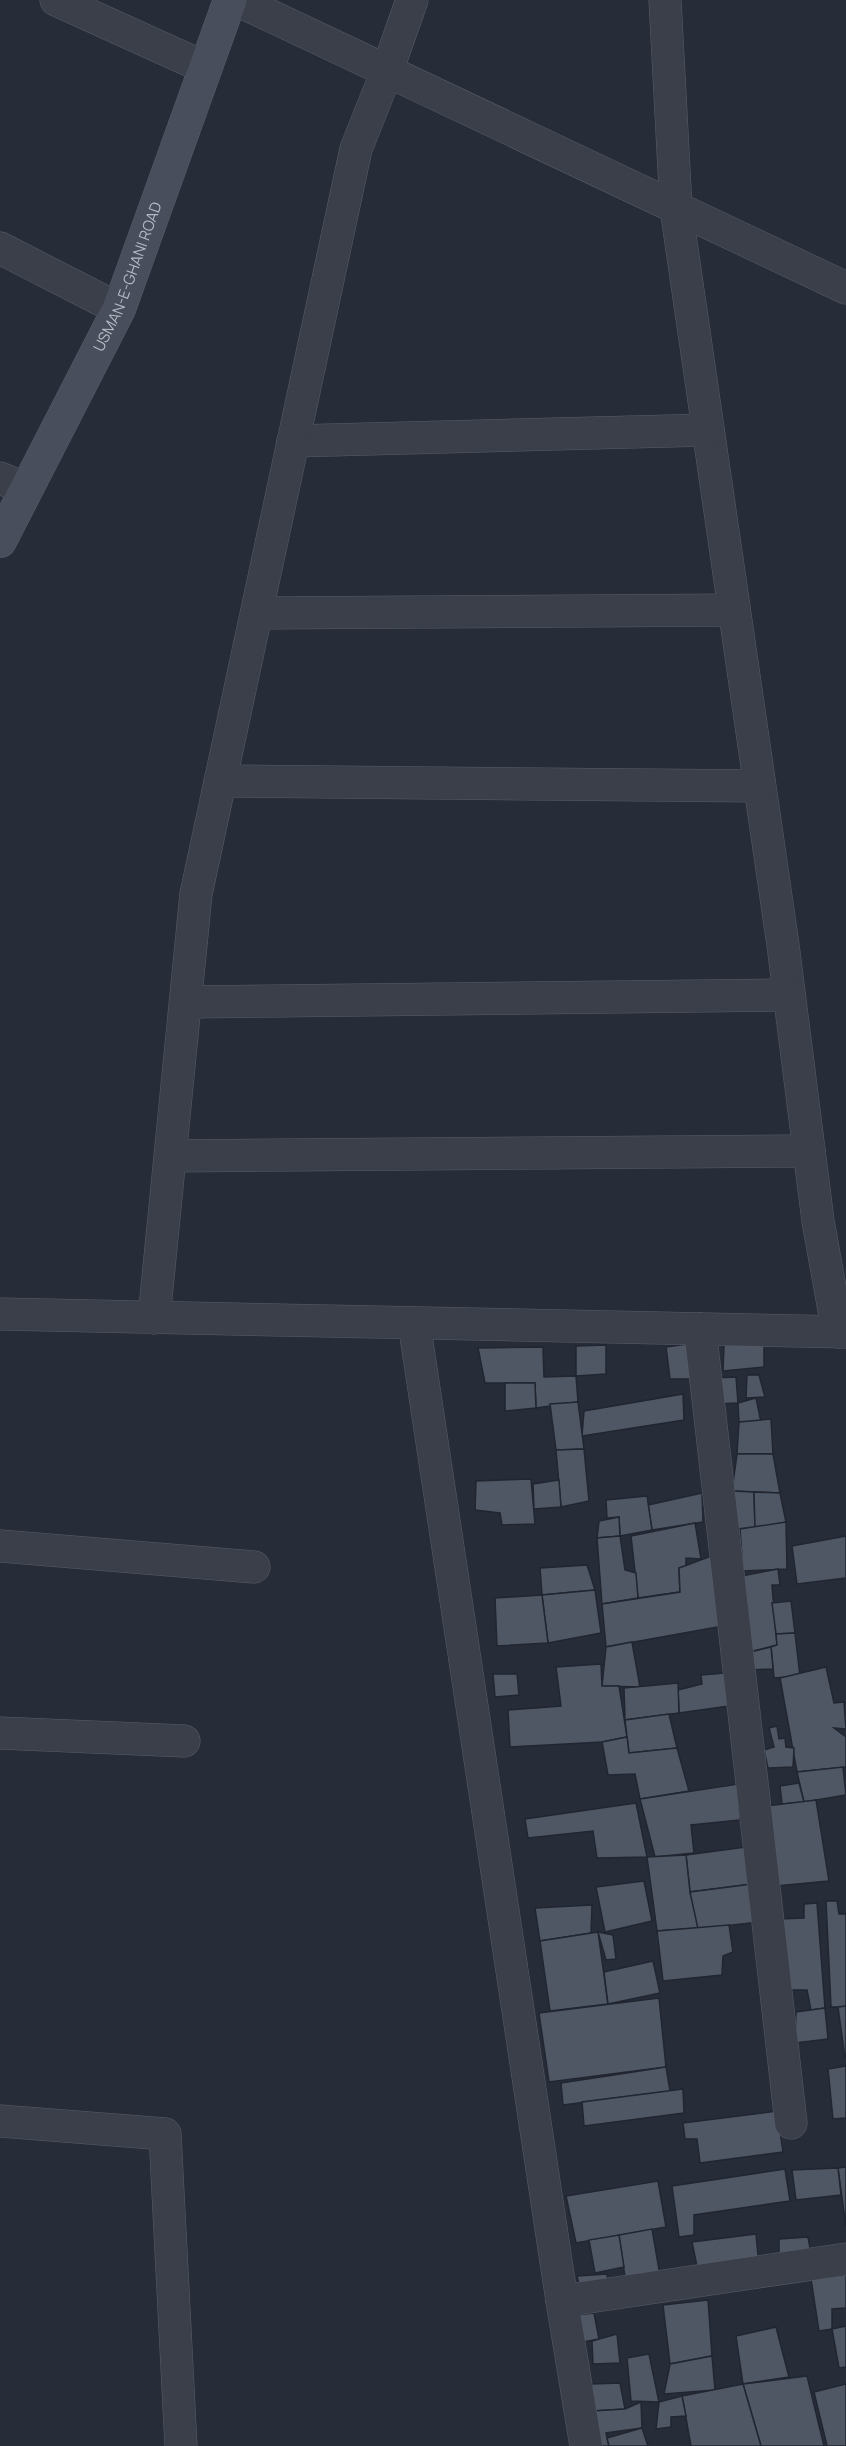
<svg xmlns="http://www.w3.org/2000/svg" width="846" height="2446" font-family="Manrope,sans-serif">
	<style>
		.building { fill: #4f5765; stroke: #212631; stroke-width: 1.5 }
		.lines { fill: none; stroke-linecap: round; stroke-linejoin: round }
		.minor-casing { stroke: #585d68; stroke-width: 33 }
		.secondary-casing { stroke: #585d68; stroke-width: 34 }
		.minor { stroke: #3a3f4a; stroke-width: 32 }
		.secondary { stroke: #484e5c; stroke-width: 33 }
		.labels { text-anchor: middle; stroke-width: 6; stroke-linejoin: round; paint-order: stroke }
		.street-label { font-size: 15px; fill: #b5bac5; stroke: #1f242f }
	</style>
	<rect width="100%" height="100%" fill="#262d39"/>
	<g class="building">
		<polygon points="701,1342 706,1379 670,1379 666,1347"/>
		<polygon points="724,1344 764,1345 764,1367 723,1371"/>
		<polygon points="606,1345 606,1374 576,1376 576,1346"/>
		<polygon points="543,1347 544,1377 576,1376 578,1402 536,1408 535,1383 485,1383 478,1348"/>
		<polygon points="747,1375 759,1375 765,1397 746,1398"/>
		<polygon points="736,1377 738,1403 716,1404 715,1378"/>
		<polygon points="505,1383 535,1383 536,1408 505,1411"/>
		<polygon points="683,1394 684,1420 582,1436 584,1411"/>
		<polygon points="756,1398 761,1422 739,1422 738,1403"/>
		<polygon points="578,1402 584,1449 556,1450 550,1404"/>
		<polygon points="771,1419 773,1454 737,1454 739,1422"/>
		<polygon points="584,1449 589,1501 561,1507 556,1450"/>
		<polygon points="737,1454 773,1454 780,1493 732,1491"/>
		<polygon points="531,1479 535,1524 502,1525 500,1513 475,1510 476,1481"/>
		<polygon points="559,1480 561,1507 534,1509 533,1484"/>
		<polygon points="732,1491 754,1492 755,1528 732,1529"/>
		<polygon points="754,1492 780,1493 786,1522 755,1528"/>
		<polygon points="702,1493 703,1522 652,1530 648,1505"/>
		<polygon points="647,1496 652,1530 620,1536 619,1517 607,1518 606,1500"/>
		<polygon points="619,1517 620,1536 597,1538 599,1521"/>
		<polygon points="786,1522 787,1569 743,1571 740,1529"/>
		<polygon points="695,1523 701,1559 686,1558 686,1566 679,1568 680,1592 638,1598 631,1536"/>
		<polygon points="620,1536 625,1570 636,1573 638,1598 602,1604 597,1538"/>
		<polygon points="846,1536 846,1578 797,1584 792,1546"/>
		<polygon points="714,1555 723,1626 606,1647 602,1604 680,1592 679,1568"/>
		<polygon points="587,1565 595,1590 542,1595 540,1568"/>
		<polygon points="778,1569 780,1585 772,1585 777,1645 746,1653 736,1577"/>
		<polygon points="595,1590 601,1633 548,1643 542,1595"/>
		<polygon points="542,1595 548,1643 497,1646 495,1598"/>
		<polygon points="791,1601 795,1633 776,1634 772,1603"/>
		<polygon points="795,1633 800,1676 774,1678 771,1647 777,1645 776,1634"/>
		<polygon points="632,1642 640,1687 602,1686 606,1647"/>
		<polygon points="771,1647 773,1669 748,1670 746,1653"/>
		<polygon points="601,1664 602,1686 619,1686 627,1737 602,1742 510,1747 508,1710 561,1706 556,1667"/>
		<polygon points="826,1667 834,1703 844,1702 846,1729 834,1728 846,1737 846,1767 797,1772 780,1678"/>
		<polygon points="725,1673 729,1706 679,1713 678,1690 702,1684 701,1675"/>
		<polygon points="493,1674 517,1674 519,1695 495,1697"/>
		<polygon points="678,1683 679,1713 625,1720 624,1688"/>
		<polygon points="669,1714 677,1748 629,1753 625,1720"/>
		<polygon points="777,1726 779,1739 785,1738 786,1747 794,1748 793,1767 768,1768 764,1750 774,1747 769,1728"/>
		<polygon points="627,1737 629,1753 677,1748 689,1791 640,1799 635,1774 608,1775 602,1742"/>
		<polygon points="843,1767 846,1795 804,1802 797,1772"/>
		<polygon points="799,1783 804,1802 782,1804 780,1786"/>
		<polygon points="738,1784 740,1820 691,1825 694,1853 655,1857 640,1799"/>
		<polygon points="816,1800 829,1881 776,1886 766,1806"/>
		<polygon points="636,1803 647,1857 597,1858 593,1831 528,1838 525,1819"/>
		<polygon points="746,1847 752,1884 690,1892 686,1855"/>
		<polygon points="686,1855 690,1892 699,1928 657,1931 647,1857"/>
		<polygon points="644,1881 652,1921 605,1932 596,1887"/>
		<polygon points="752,1884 759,1922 698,1929 690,1892"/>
		<polygon points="826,1901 837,1901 839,1914 846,1914 846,2007 831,2007"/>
		<polygon points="817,1903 825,2008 811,2010 807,1990 785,1990 779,1919 804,1918 804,1904"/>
		<polygon points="592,1905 591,1933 540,1941 535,1908"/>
		<polygon points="729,1925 733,1952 723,1956 722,1975 663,1981 657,1931"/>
		<polygon points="598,1932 608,2004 550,2011 540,1941"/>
		<polygon points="598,1932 613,1935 616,1959 606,1960"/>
		<polygon points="653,1961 660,1993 608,2004 604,1972"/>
		<polygon points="659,1998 666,2067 549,2082 539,2013"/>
		<polygon points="846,2006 846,2058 845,2058 838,2007"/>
		<polygon points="825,2008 828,2039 795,2043 796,2012"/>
		<polygon points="846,2066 846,2118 833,2119 828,2069"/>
		<polygon points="666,2067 670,2091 563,2105 561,2083"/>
		<polygon points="683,2089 684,2113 584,2126 582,2102"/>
		<polygon points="777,2111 783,2152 700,2163 697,2139 685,2139 683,2123"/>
		<polygon points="846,2167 846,2227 838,2168"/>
		<polygon points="838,2168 841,2195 796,2200 792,2170"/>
		<polygon points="785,2169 790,2201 694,2215 694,2235 679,2237 672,2186"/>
		<polygon points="658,2181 666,2227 576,2243 566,2196"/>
		<polygon points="652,2229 661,2281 627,2291 619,2235"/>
		<polygon points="756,2234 759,2266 700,2281 692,2242"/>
		<polygon points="619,2235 624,2267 595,2273 589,2240"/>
		<polygon points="808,2237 812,2259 779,2263 779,2239"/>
		<polygon points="607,2274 609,2294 582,2298 577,2276"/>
		<polygon points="846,2275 846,2308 832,2309 832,2329 819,2331 811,2279"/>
		<polygon points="708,2300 712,2356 670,2364 663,2305"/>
		<polygon points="594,2313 599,2339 578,2343 577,2315"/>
		<polygon points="846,2326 846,2367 839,2368 832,2329"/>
		<polygon points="776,2327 789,2377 743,2384 736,2336"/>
		<polygon points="617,2334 620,2363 593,2364 592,2341"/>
		<polygon points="649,2354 659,2402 631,2401 627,2358"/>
		<polygon points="712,2356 715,2390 664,2394 670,2364"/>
		<polygon points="807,2376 824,2446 761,2446 743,2384"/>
		<polygon points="620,2383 625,2409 593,2411 592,2384"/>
		<polygon points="743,2384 761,2446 691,2446 682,2396"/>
		<polygon points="846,2384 846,2446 827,2446 814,2392"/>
		<polygon points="682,2396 686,2416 671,2417 671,2427 656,2429 659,2402"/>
		<polygon points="641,2402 642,2428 606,2433 609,2446 596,2446 593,2411 625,2409"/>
		<polygon points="642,2428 648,2446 609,2446 607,2438"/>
	</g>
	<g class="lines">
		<g class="minor-casing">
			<g id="minor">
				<polyline points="56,0 206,68"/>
				<polyline points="237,0 846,288"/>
				<polyline points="665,0 676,208 783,945 818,1221 838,1332"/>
				<polyline points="0,248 119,309"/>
				<polyline points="293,441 708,430"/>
				<polyline points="0,478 27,489"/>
				<polyline points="257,613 734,610"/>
				<polyline points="220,781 759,786"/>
				<polyline points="186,1002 789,995"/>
				<polyline points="171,1156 809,1151"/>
				<polyline points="0,1314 846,1332"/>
				<polyline points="154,1318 196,894 356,149 387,71 412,0"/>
				<polyline points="414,1323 562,2301 586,2446"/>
				<polyline points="700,1329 791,2123"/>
				<polyline points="0,1546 254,1567"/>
				<polyline points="0,1733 184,1741"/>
				<polyline points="0,2121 165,2134 181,2446"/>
				<polyline points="562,2301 846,2259"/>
			</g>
		</g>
		<g class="secondary-casing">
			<g id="secondary">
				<path id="s1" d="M0 541 119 309 230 0"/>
			</g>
		</g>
		<use href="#minor" class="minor"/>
		<use href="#secondary" class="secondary"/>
	</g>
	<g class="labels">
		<g class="street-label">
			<text dy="5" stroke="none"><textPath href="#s1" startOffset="294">USMAN-E-GHANI ROAD</textPath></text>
		</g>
	</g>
</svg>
